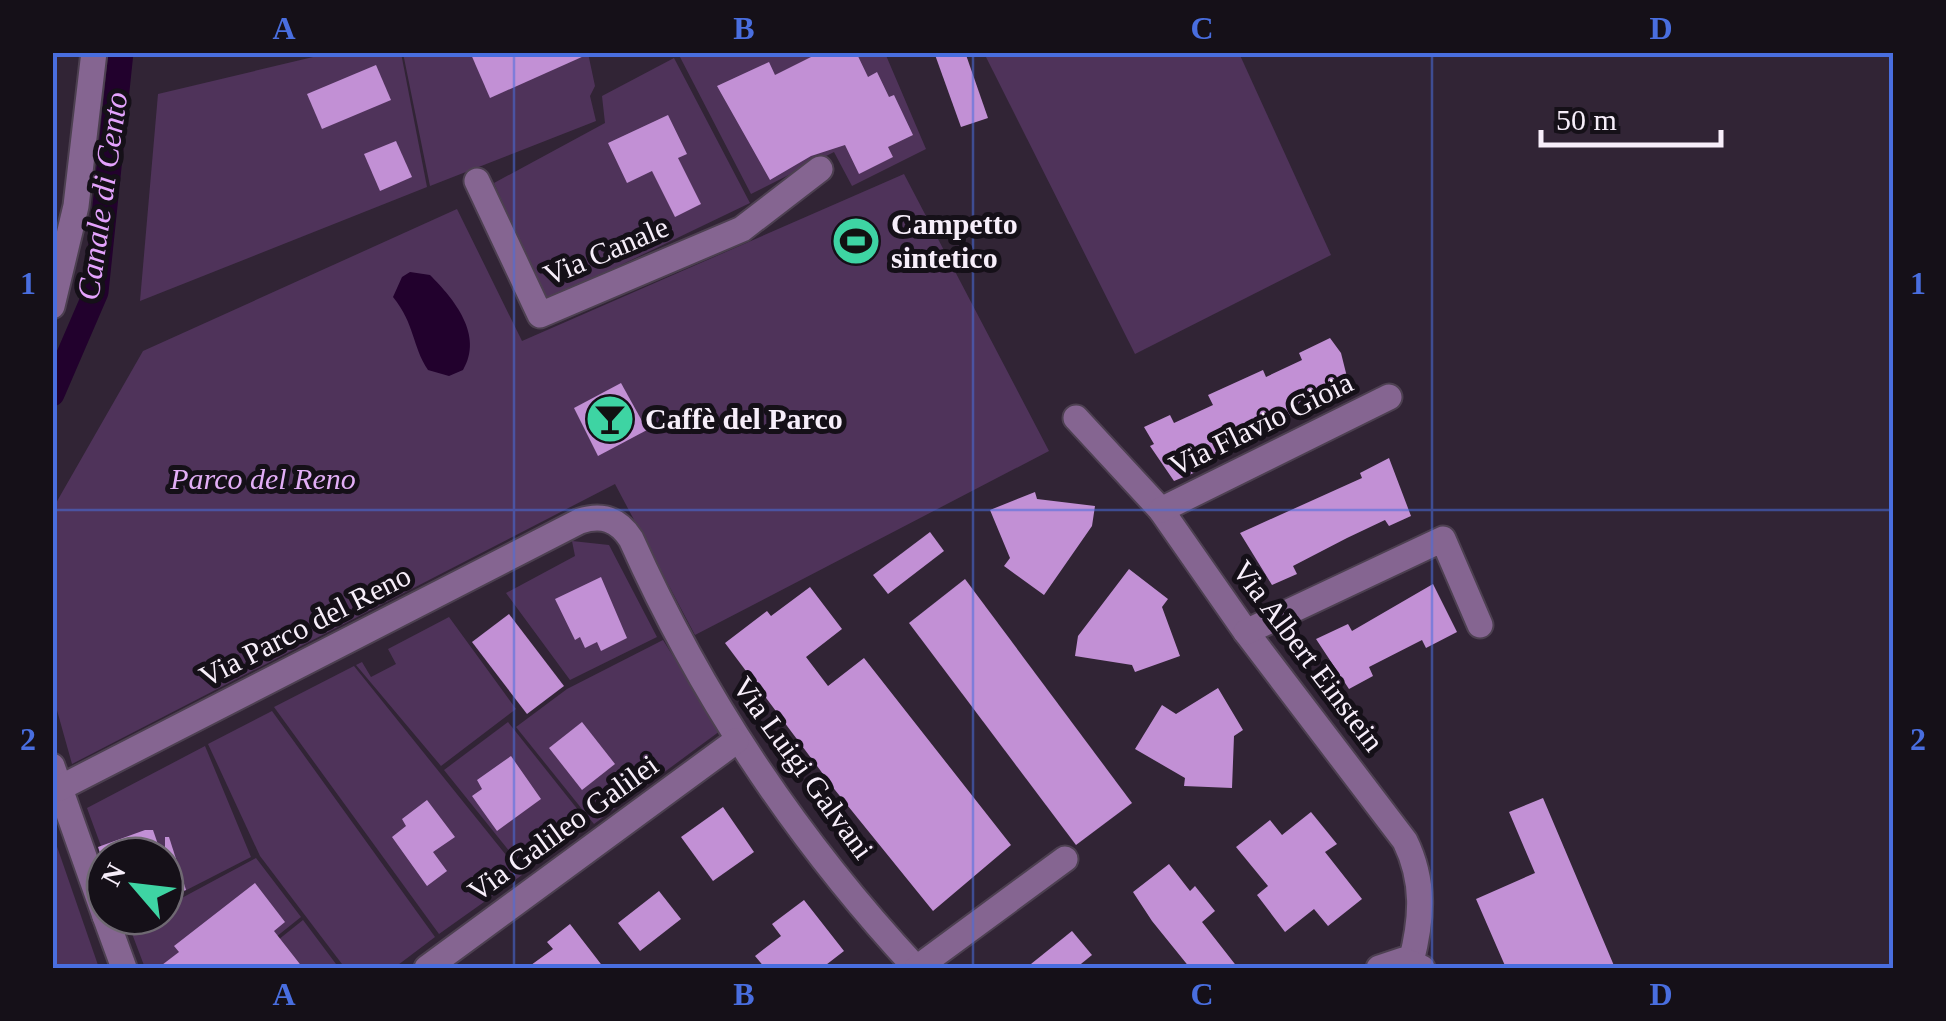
<svg xmlns="http://www.w3.org/2000/svg" width="1946" height="1021" font-family="'Times New Roman',serif">
	<style>
		.green { fill: #4f335a }
		.water { fill: #22012d }
		.lines { fill: none; stroke-linecap: round; stroke-linejoin: round }
		.canal { stroke: #22012d; stroke-width: 25 }
		.building { fill: #c290d5 }
		.minor-casing { stroke: #4d4051; stroke-width: 29 }
		.minor { stroke: #856591; stroke-width: 25 }
		.grid { fill: none; stroke: #496edf; stroke-width: 2.5; stroke-opacity: 0.55 }
		.labels { text-anchor: middle; stroke-width: 10; stroke-linejoin: round; paint-order: stroke }
		.poi-label { font-size: 30px; font-weight: bold; fill: #f7eefa; stroke: #151018; text-anchor: start }
		.street-label { font-size: 30px; fill: #f7eefa; stroke: #151018 }
		.park-label { font-size: 30px; font-style: italic; fill: #e2aef6; stroke: #151018 }
		.water-label { font-size: 32px; font-style: italic; fill: #e4a3fd; stroke: #151018 }
		.neatline { fill: none; stroke: #496edf; stroke-width: 4 }
		.grid-label { font-size: 32px; text-anchor: middle; font-weight: bold; fill: #496edf }
	</style>
	<rect width="100%" height="100%" fill="#312435"/>
	<g class="green">
		<polygon points="689,52 885,53 926,149 852,186 834,152 751,194 680,57"/>
		<polygon points="330,53 401,53 427,187 140,301 158,94"/>
		<polygon points="403,53 588,53 595,86 590,96 596,121 430,186"/>
		<polygon points="984,53 1239,53 1331,255 1135,354"/>
		<polygon points="674,58 750,203 546,301 494,183 605,123 602,96"/>
		<polygon points="904,174 1049,451 695,635 615,484 72,764 53,696 52,510 143,351 457,209 522,341"/>
		<polygon points="572,541 609,545 657,637 570,680 506,593 575,556"/>
		<polygon points="449,617 516,709 441,766 356,665 362,662 371,677 396,664 388,649"/>
		<polygon points="663,640 720,731 594,824 516,727 567,689"/>
		<polygon points="354,666 522,875 439,934 274,707"/>
		<polygon points="272,711 435,937 394,968 345,968 260,856 208,744"/>
		<polygon points="508,722 590,825 526,872 444,770"/>
		<polygon points="205,746 251,857 165,901 165,856 105,857 87,808"/>
		<polygon points="52,835 53,835 99,968 53,968"/>
		<polygon points="256,858 301,917 237,968 145,968 128,923 144,916 165,916 165,907"/>
		<polygon points="303,920 339,968 243,968"/>
	</g>
	<path class="water" d="M410 272 430 275C454 299 484 335 463 370L449 376 428 370C412 346 415 324 393 297L402 277Z"/>
	<g class="lines">
		<polyline class="canal" points="52,394 96,292 121,52"/>
	</g>
	<g class="building">
		<polygon points="470,52 593,52 490,98"/>
		<polygon points="821,52 856,52 868,77 877,72 889,97 894,95 913,135 888,147 893,157 859,174 845,145 811,156 770,180 717,86 769,62 775,75"/>
		<polygon points="934,52 965,52 988,118 961,127"/>
		<polygon points="376,65 391,100 322,129 307,94"/>
		<polygon points="668,115 687,154 678,158 701,204 675,217 652,171 627,183 608,143"/>
		<polygon points="396,141 412,177 380,191 364,154"/>
		<polygon points="1330,338 1341,353 1351,393 1326,405 1323,400 1284,417 1282,413 1230,437 1234,446 1193,465 1196,472 1174,481 1150,446 1154,444 1144,427 1170,415 1174,423 1213,405 1208,395 1263,370 1266,377 1302,360 1299,353"/>
		<polygon points="621,383 647,430 598,456 574,408"/>
		<polygon points="1389,458 1411,516 1389,526 1385,520 1347,538 1293,566 1297,574 1272,585 1240,533 1362,478 1360,473"/>
		<polygon points="1035,492 1037,499 1095,506 1092,526 1044,595 1004,566 1010,558 990,510"/>
		<polygon points="930,532 944,551 888,594 873,575"/>
		<polygon points="1129,569 1168,599 1162,607 1180,656 1135,672 1132,665 1075,656 1078,636"/>
		<polygon points="601,577 627,638 601,651 597,642 585,648 580,637 575,640 555,599"/>
		<polygon points="965,579 1132,803 1076,845 909,623"/>
		<polygon points="1433,584 1457,632 1426,648 1422,640 1369,667 1373,676 1349,689 1316,639 1348,624 1352,631"/>
		<polygon points="810,587 842,629 806,657 828,686 864,658 1011,845 933,911 835,790 725,643 767,611 771,616"/>
		<polygon points="509,614 564,686 527,714 472,642"/>
		<polygon points="1218,688 1243,730 1234,736 1232,788 1184,786 1185,778 1135,749 1162,705 1176,714"/>
		<polygon points="582,722 615,764 582,790 549,748"/>
		<polygon points="511,756 541,799 497,831 472,796 482,789 477,780"/>
		<polygon points="1543,798 1615,968 1506,968 1476,899 1535,873 1509,812"/>
		<polygon points="427,800 455,837 433,852 447,871 427,886 392,837 406,826 402,819"/>
		<polygon points="723,807 754,852 713,881 681,837"/>
		<polygon points="1311,812 1337,844 1325,852 1362,899 1328,926 1314,909 1285,932 1257,895 1268,886 1236,847 1270,820 1282,835"/>
		<polygon points="145,830 153,830 162,856 101,856 98,847"/>
		<polygon points="165,837 169,837 186,890 165,897"/>
		<polygon points="1169,864 1190,891 1195,886 1215,911 1202,922 1238,968 1190,968 1152,921 1133,892"/>
		<polygon points="255,883 285,922 274,931 303,968 158,968 179,952 174,946"/>
		<polygon points="659,891 681,919 640,951 618,923"/>
		<polygon points="804,900 844,951 822,968 765,968 755,956 781,936 772,924"/>
		<polygon points="570,924 604,968 527,968 553,949 547,942"/>
		<polygon points="1072,931 1092,955 1076,968 1026,968"/>
	</g>
	<g class="lines">
		<g class="minor-casing">
			<g id="minor">
				<polyline points="477,181 540,315 742,229 820,169"/>
				<polyline points="52,306 76,206 94,52"/>
				<path d="M1076 418 1161 510 1246 632 1405 841C1425 882 1422 919 1411 962"/>
				<polyline points="1161,510 1389,397"/>
				<polyline points="1246,632 1443,539 1480,625"/>
				<polyline points="52,766 105,916"/>
				<path d="M60 788 580 521C602 514 618 519 631 539 702 698 798 841 916 968"/>
				<polyline points="105,916 124,968"/>
				<polyline points="427,968 736,741"/>
				<polyline points="917,968 1065,859"/>
				<polyline points="1379,968 1403,960 1422,968"/>
			</g>
		</g>
		<use href="#minor" class="minor"/>
	</g>
	<path class="grid" d="M514 52V968M973 52V968M1432 52V968M52 510H1894"/>
	<defs>
		<g id="stadium-disc" transform="scale(2.5)"><circle r="9.5" fill="#3ed4a3" stroke="#151018"/><path d="M0-5a6.5 5 0 1 0 0 10a6.5 5 0 1 0 0-10ZM-3.5-1.8h7v3.6h-7Z" fill="#111"/></g>
		<g id="bar-disc" transform="scale(2.5)"><circle r="9.5" fill="#3ed4a3" stroke="#151018"/><path d="M-6-5H6L.8 .8V4.5H3.5V6h-7V4.5H-.8V.8Z" fill="#111"/></g>
	</defs>
	<g fill-rule="evenodd">
		<use href="#stadium-disc" x="856" y="241"/>
		<use href="#bar-disc" x="610" y="419"/>
	</g>
	<g class="labels">
		<g class="poi-label">
			<text x="891" y="234">Campetto<tspan x="891" dy="34">sintetico</tspan></text>
			<text x="645" y="429">Caffè del Parco</text>
		</g>
		<g class="street-label">
			<text transform="translate(606 251) rotate(-23)" y="10">Via Canale</text>
			<text transform="translate(1261 424) rotate(-26)" y="10">Via Flavio Gioia</text>
			<text transform="translate(305 626) rotate(-27)" y="10">Via Parco del Reno</text>
			<text transform="translate(1308 656) rotate(53)" y="10">Via Albert Einstein</text>
			<text transform="translate(803 768) rotate(54)" y="10">Via Luigi Galvani</text>
			<text transform="translate(563 828) rotate(-36)" y="10">Via Galileo Galilei</text>
		</g>
		<g class="park-label">
			<text x="263" y="489">Parco del Reno</text>
		</g>
		<g class="water-label">
			<text transform="translate(102 196) rotate(-82)" y="11">Canale di Cento</text>
		</g>
	</g>
	<rect width="1946" height="1021" fill="none" stroke="#151018" stroke-width="110"/>
	<g transform="translate(135 886) rotate(298)"><circle r="48" fill="#151018" stroke="#6f6972" stroke-width="2.5"/>
	<path d="M0-8L18 38L0 25L-18 38Z" fill="#3ed4a3"/>
	<text y="-15" font-size="28" font-weight="bold" text-anchor="middle" fill="#f7eefa">N</text>
	</g>
	<path d="M1541 130v15h180v-15" fill="none" stroke="#f7eefa" stroke-width="5"/>
	<text x="1556" y="130" font-size="30" fill="#f7eefa" stroke="#151018" stroke-width="8" paint-order="stroke">50 m</text>
	<rect x="55" y="55" width="1836" height="911" class="neatline"/>
	<g class="grid-label">
		<text x="284" y="39">A</text>
		<text x="744" y="39">B</text>
		<text x="1202" y="39">C</text>
		<text x="1661" y="39">D</text>
		<text x="28" y="294">1</text>
		<text x="1918" y="294">1</text>
		<text x="28" y="750">2</text>
		<text x="1918" y="750">2</text>
		<text x="284" y="1005">A</text>
		<text x="744" y="1005">B</text>
		<text x="1202" y="1005">C</text>
		<text x="1661" y="1005">D</text>
	</g>
</svg>
